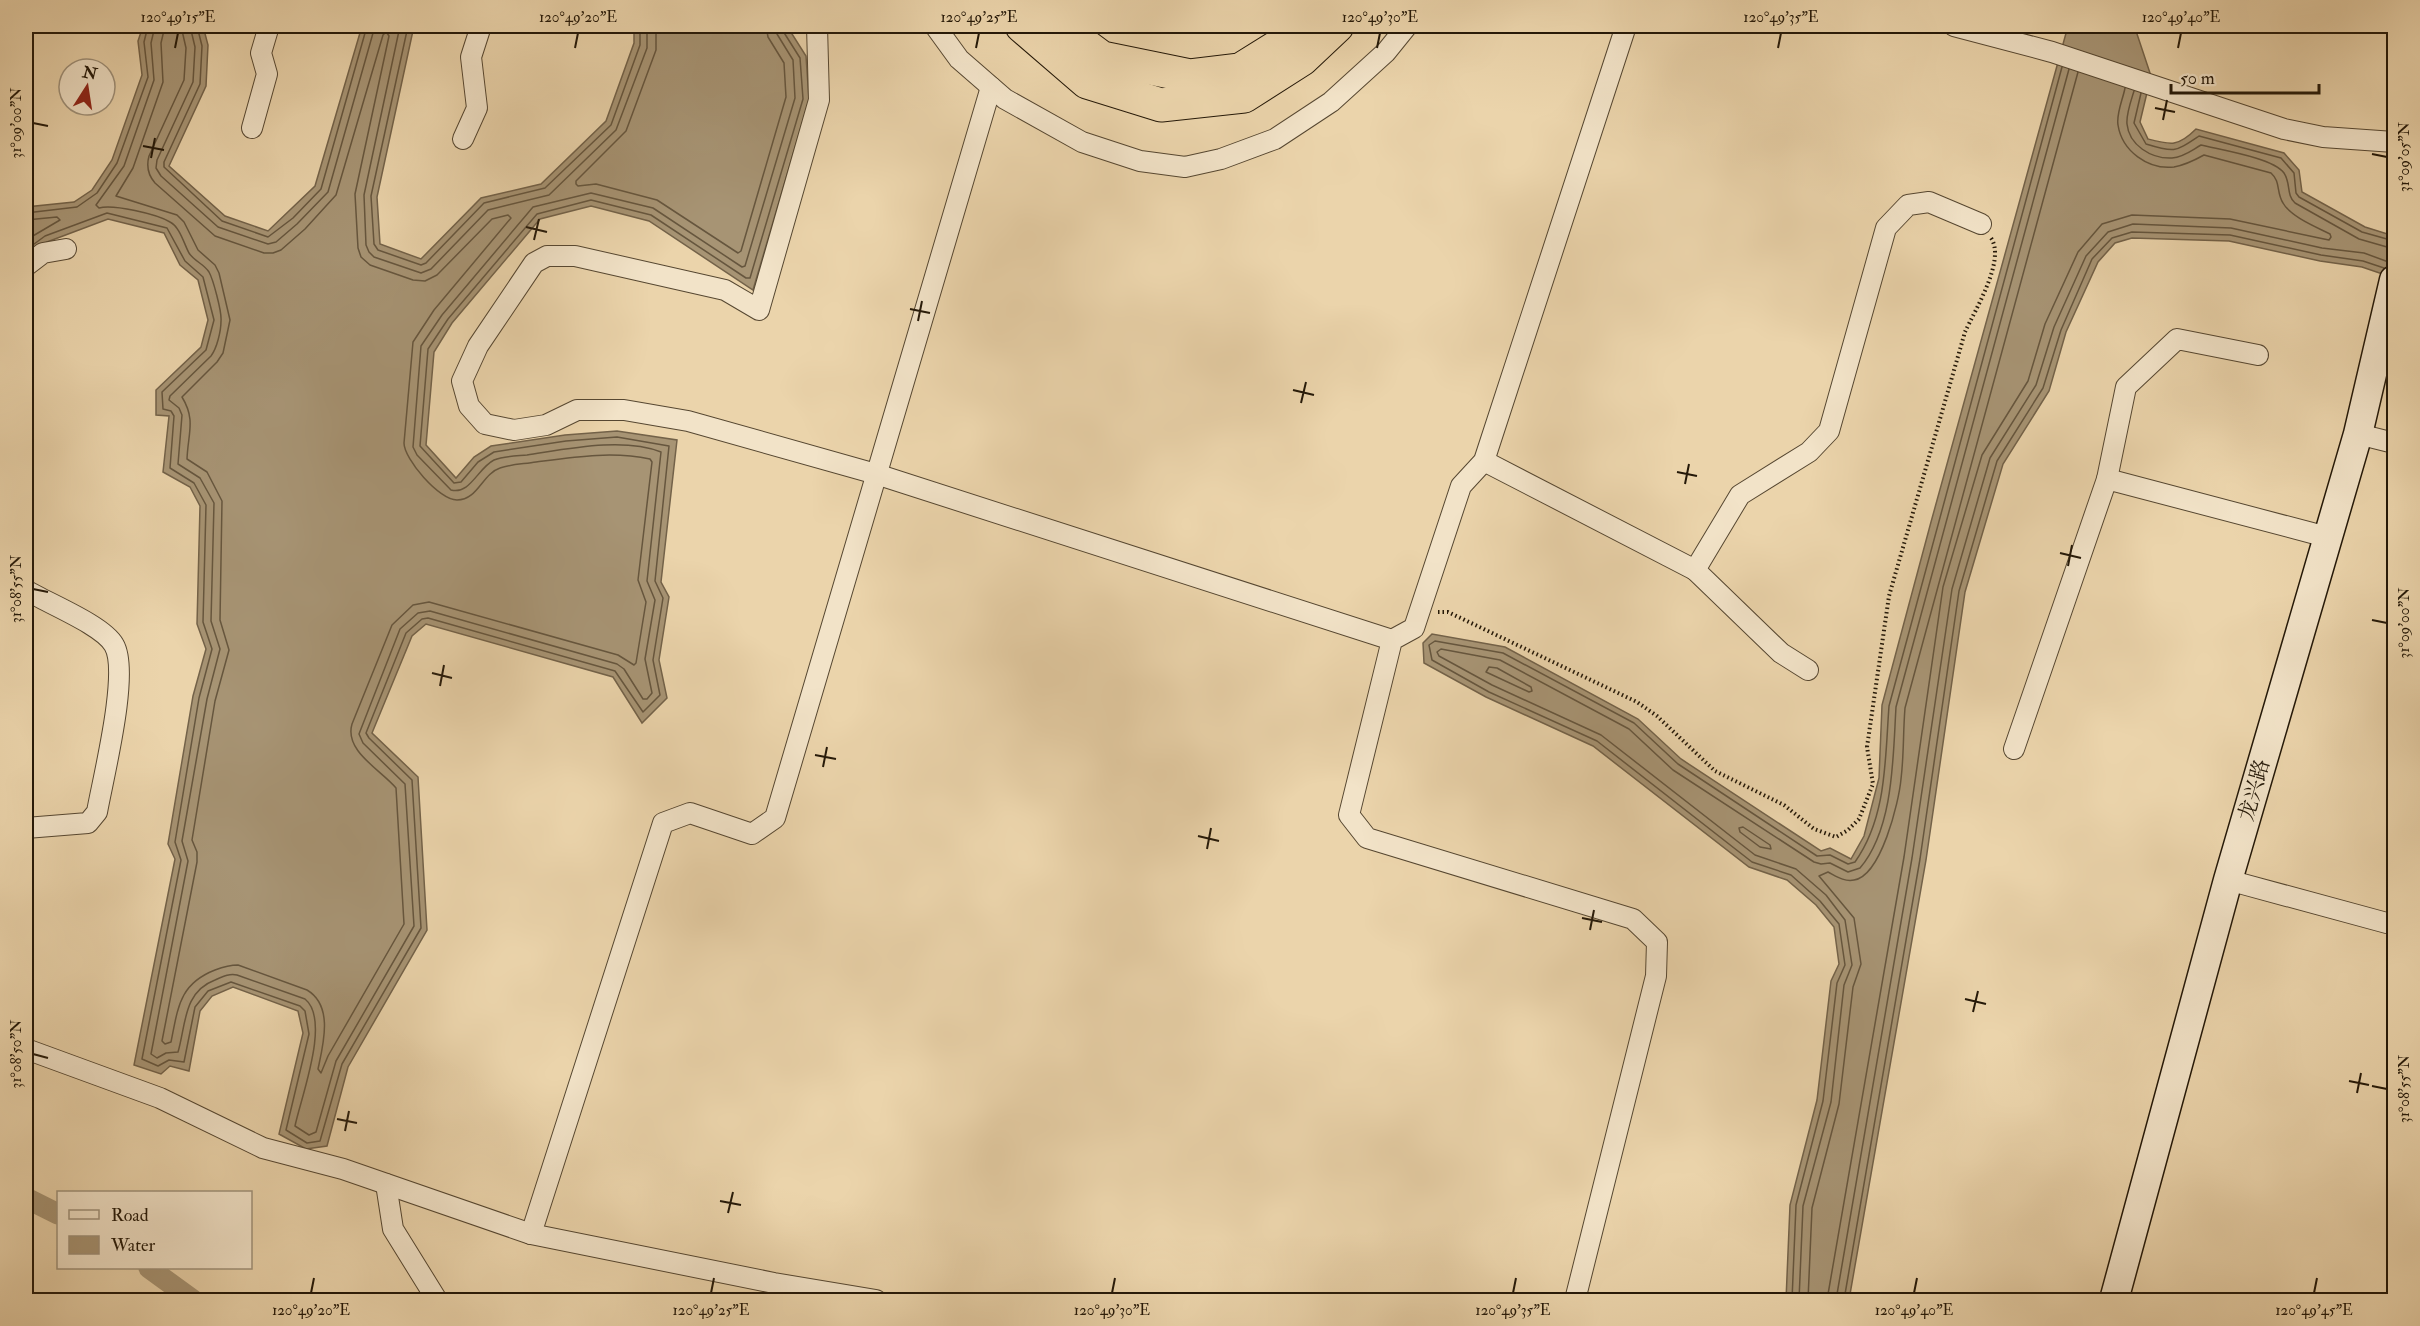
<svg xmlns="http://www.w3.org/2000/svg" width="2420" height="1326" font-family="'IM FELL Double Pica','Noto Serif SC',serif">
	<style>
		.water { fill: #a79474; stroke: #736249; stroke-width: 1.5 }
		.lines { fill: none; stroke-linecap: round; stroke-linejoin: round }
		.shore { stroke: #66563e; stroke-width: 1.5 }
		.canal { stroke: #a79474; stroke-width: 21 }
		.street-casing { stroke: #564731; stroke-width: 22 }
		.secondary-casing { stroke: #241808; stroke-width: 31 }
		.highway-casing { stroke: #241808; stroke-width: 35 }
		.path { stroke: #241808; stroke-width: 4; stroke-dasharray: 1.5 3; stroke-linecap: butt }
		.street { stroke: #f2e3c8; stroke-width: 20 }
		.secondary { stroke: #f2e3c8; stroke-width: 28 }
		.highway { stroke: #ebd4ab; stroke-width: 33 }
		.ticks { fill: none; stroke: #241808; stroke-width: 2 }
		.labels { text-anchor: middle; stroke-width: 4.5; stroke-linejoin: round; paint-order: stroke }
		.street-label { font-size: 21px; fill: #241808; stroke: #f2e3c8 }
		.neatline { fill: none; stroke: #241808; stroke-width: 2 }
		.ticks-label { font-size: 15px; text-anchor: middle; fill: #241808 }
	</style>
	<rect width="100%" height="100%" fill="#ebd4ab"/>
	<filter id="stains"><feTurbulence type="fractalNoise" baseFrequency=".00333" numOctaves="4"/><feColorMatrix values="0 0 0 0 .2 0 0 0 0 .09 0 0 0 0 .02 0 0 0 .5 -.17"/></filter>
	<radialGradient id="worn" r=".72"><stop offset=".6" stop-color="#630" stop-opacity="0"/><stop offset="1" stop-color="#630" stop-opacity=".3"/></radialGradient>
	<g class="water">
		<polygon points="143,26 203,26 208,45 206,86 169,166 225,216 268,231 315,186 362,26 414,26 377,197 380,244 421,259 481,198 541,184 606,121 634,43 634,26 787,26 806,56 809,100 753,290 649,221 591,206 540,219 452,323 434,352 426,445 456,478 474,457 491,446 565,435 617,431 677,440 661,582 669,597 659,660 667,698 642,723 613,677 426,624 412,636 372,733 418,777 427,930 348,1067 327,1146 306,1149 279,1134 303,1033 298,1011 233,987 212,996 200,1011 189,1071 170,1066 161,1074 134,1065 175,859 168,844 193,696 206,649 197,624 200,506 190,487 163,472 169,416 156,415 156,390 201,347 208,320 198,280 180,265 164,233 108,219 47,242 26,257 26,207 74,202 92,190 112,160 142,75 138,41"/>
		<path d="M2068 26H2139L2137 34 2151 76 2140 122 2148 139C2171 145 2178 147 2196 129L2284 153 2299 170 2302 192 2365 227 2394 236V278L2362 267 2320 261 2229 241 2132 238 2115 243 2098 262 2066 332 2049 391 2003 464 1965 592 1926 860 1849 1300H1786L1790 1205 1817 1100 1831 981 1839 964 1834 927 1816 905 1787 880 1749 867 1593 746 1486 697 1424 663 1423 643 1432 634 1505 647 1638 719 1681 759 1821 851 1830 848 1851 859 1864 836 1879 778 1882 705 1931 522Z"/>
	</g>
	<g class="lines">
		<g class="shore">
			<path d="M155 26 151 43 154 80 124 166 96 205 99 208C113 204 157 214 170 222 180 227 184 244 189 253 194 261 204 264 209 272 213 279 222 312 221 321 221 331 217 348 211 356L170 396 169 400 179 408 182 415 178 464 200 478 214 503 211 621 220 649 207 699 182 841 188 861 151 1054 157 1058 166 1053 178 1052C186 1025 183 992 215 980 222 977 229 973 237 975L305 999C331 1020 301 1097 295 1126L309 1135 316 1132 336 1061 414 926 405 784 363 743 359 734 400 629 418 613 430 611 617 664 624 669 643 699H647L652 693 645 659 655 600 647 581 661 452C623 437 567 449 527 455 517 456 504 456 494 460 478 468 470 495 451 490L417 455 413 447 421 346 442 315 533 207 591 193 653 208 742 267 745 266 795 98 793 60 777 34 775 26"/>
			<path d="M165 26 161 43 163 82 133 168 116 196 177 215 184 222 198 250 215 265 219 273 230 320 223 353 217 362 182 397C196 420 188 433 187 459L207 472 222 501 220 620 229 650 215 701 192 840 197 852V862L162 1041 165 1044 171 1042C178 1008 179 984 215 970 223 967 229 965 238 965L307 990C334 1006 323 1045 318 1069L321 1073 328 1056 404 924 396 788C381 770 344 751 352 724L392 625 413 605 429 602 618 655 634 665 636 663 646 602 638 580 652 462 650 459C612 451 574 457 536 462 525 464 511 464 500 468 482 474 478 500 457 500 439 500 404 459 404 443L413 342 434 310 511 218 508 215 492 219 437 275 425 281 413 280 370 265 361 257 358 248 355 194 389 36 387 33 391 26"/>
			<path d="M181 26 186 48 184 80 149 156C146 167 148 175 155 183L215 236 264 253H273L281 250 305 229 336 195 383 35 385 33 384 26"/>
			<polyline points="190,26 195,47 193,82 157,160 156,168 161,176 218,227 268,244 276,242 297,224 328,192 375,26"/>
			<polyline points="197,26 202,46 200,84 164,162 164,167 222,221 268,237 293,218 321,189 367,26"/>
			<polyline points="400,26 364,195 366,245 369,252 374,257 421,273 431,269 488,210 549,195 616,130 647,48 647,26"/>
			<polyline points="408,26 371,196 374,244 378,250 421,265 426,263 484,203 545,188 611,125 640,45 640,26"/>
			<polyline points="656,26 656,50 626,131 576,181 576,184 578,186 596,184 657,200 738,253 741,251 786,97 784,63 768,37 766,26"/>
			<path d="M2134 91C2131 101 2126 114 2127 124 2129 145 2151 159 2172 158 2184 157 2192 150 2201 145 2221 150 2273 158 2284 173 2291 183 2286 195 2295 203L2359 239 2394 249"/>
			<path d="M2141 93 2134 123 2146 144C2175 153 2175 152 2199 136L2281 158 2294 173 2296 193 2299 197 2362 232 2394 241"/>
			<polyline points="26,213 77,207 97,193 117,163 148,77 144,42 148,26"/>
			<polyline points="26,220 57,217 60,220 26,240"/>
			<polyline points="26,250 45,236 107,213 167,228 185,261 203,277 214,320 206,350 162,392 163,409 171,411 174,416 170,468 194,483 206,505 203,622 212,649 199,698 175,842 181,860 142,1059 158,1066 169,1060 184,1062 195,1007 208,991 231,982 300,1006 305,1011 309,1034 286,1130 307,1143 320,1141 342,1064 421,928 412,780 369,738 366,733 406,633 422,619 428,618 615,671 643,712 660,695 653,660 663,598 655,581 669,446 617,437 566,441 494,452 478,462 461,482 454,483 420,446 428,349 448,319 537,214 591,200 651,215 746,278 750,278 803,99 800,58 783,31 782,26"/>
			<polygon points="1489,667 1497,668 1531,687 1532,691 1529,692 1486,672"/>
			<polygon points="1743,827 1770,845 1771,849 1760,847 1740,832 1739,828"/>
			<path d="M1792 1300 1796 1205 1823 1101 1837 983 1845 965 1839 924 1820 901 1791 875 1752 862 1597 741 1489 692 1432 660 1429 645 1435 641 1503 653 1634 723 1678 764 1817 856 1830 855 1848 864 1855 862C1887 817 1885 759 1889 706L2062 67"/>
			<path d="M1799 1300 1803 1206 1831 1102 1844 985 1852 965 1845 920 1826 895 1796 869 1755 855 1601 735 1492 685 1439 656 1437 652 1441 649 1500 660 1629 729 1673 770 1814 862 1821 864 1830 863 1848 872 1860 868C1894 828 1893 756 1896 707L2069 69"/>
			<path d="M1808 1300 1812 1208 1839 1104 1853 987 1861 964 1854 918 1819 876 1828 872C1836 876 1844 882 1854 880 1881 876 1899 802 1901 779 1904 755 1903 732 1905 708L2078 72"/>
			<path d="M1827 1300 1904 857 1943 587 1982 455 2028 381 2045 324 2078 252 2102 224 2132 215 2230 219 2324 239 2329 240 2331 237 2330 234C2316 227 2291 217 2283 203 2276 192 2281 182 2271 173L2204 155C2195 160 2185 165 2174 167 2148 170 2122 151 2118 125 2116 114 2123 99 2125 88"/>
			<polyline points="1836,1300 1912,858 1952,589 1990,458 2036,385 2054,327 2086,256 2108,232 2133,224 2231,228 2322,248 2364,253 2394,264"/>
			<polyline points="1844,1300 1920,859 1959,591 1997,461 2043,388 2061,330 2092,259 2112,238 2132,232 2230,235 2321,255 2363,261 2384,268"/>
		</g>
		<g class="canal">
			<polyline points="26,1198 58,1214"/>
			<polyline points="149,1268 193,1300"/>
		</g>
		<g class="street-casing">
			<g id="street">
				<polyline points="817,26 819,100 759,310 725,290 575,256 547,256 534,263 478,346 462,381 469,406 485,424 514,430 546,425 577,410 624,410 688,421 876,474 1392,640"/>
				<polyline points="935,26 959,59 1005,99 1082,142 1140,161 1185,167 1221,159 1275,139 1331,102 1386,52 1407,26"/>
				<polyline points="1954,26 2052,52 2284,129 2323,137 2394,142"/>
				<polyline points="252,128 267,74 261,53 269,26"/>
				<polyline points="463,139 477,108 471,57 481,26"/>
				<polyline points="26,266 43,253 66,249"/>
				<polyline points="2358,434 2394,443"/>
				<polyline points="1484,461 1695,570 1740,495 1809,452 1829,431 1886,228 1908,205 1929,202 1981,224"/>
				<polyline points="2107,479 2126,387 2177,339 2258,355"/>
				<polyline points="1695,570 1781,653 1808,670"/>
				<path d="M26 590C47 603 103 625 114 645 130 672 103 778 97 812L88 823 26 828"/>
				<polyline points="2014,749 2107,479 2327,537"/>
				<polyline points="2228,880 2394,925"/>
				<polyline points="26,1049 160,1098 263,1148 343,1169 531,1234 774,1283 876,1300"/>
				<polyline points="386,1184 393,1229 437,1300"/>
				<polyline points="531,1234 663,823 690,813 752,834 775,818 991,87"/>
				<polyline points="1575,1300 1656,976 1657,942 1633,919 1367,838 1349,815 1392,640 1414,628 1461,486 1484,461 1626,26"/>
			</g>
		</g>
		<g class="secondary-casing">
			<polyline id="secondary" points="2114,1300 2228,880 2358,434 2394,280"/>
		</g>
		<g class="highway-casing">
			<g id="highway">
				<polyline points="1022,26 1087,82 1161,105 1244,96 1302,59 1337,26"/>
				<polyline points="1059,26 1102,58 1190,76 1240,70 1298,34 1305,26"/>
			</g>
		</g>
		<path class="path" d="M1438 612H1448L1637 702 1657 716 1715 771 1784 805 1814 829 1836 837 1848 830 1859 819 1873 784 1867 747 1889 596 1965 332C1975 310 2006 260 1991 238"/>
		<use href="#street" class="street"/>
		<use href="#secondary" class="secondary"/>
		<use href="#highway" class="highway"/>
	</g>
	<path class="ticks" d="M175 48 178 33M575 48 578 33M976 48 979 33M1377 48 1380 33M1778 48 1781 33M2178 48 2181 33M2155 108 2175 112M2163 120 2167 100M33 123 48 126M143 146 164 150M2372 154 2387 157M151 158 155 138M526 227 547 232M534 240 539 219M910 309 930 313M918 321 922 301M1293 390 1314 395M1301 403 1306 382M1677 472 1697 476M1685 484 1689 464M2060 553 2081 558M2068 566 2072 545M33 589 48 592M2372 620 2387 623M432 673 452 678M440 686 444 665M815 755 836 759M823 767 827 747M1198 836 1219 841M1207 849 1211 828M1582 918 1602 922M1590 930 1594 910M1965 999 1986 1004M1973 1012 1978 991M33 1054 48 1058M2349 1081 2369 1085M2372 1086 2387 1089M2357 1093 2361 1073M337 1119 357 1123M345 1131 349 1111M720 1201 741 1205M728 1213 733 1192M311 1293 314 1278M711 1293 714 1278M1112 1293 1115 1278M1513 1293 1516 1278M1914 1293 1917 1278M2314 1293 2317 1278"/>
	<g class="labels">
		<g class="street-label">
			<text transform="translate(2254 790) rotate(-74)" y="7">龙兴路</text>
		</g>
	</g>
	<rect width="2420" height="1326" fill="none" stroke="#ebd4ab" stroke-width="66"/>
	<rect x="57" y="1191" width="195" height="78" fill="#f2e3c8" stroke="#a0927b" stroke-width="1.5"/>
	<rect x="69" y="1210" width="30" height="9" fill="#f2e3c8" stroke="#a0927b" stroke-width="1.5"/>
	<text x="111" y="1221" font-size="18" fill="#241808">Road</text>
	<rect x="69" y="1236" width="30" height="18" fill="#a79474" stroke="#a0927b" stroke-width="1.5"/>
	<text x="111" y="1251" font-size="18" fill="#241808">Water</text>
	<g transform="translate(87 87) rotate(12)"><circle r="28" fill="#f2e3c8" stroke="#a0927b" stroke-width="1.5"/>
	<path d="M0-4.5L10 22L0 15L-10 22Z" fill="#8f2418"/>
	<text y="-9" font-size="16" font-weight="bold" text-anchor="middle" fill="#241808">N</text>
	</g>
	<path d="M2171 84v9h148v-9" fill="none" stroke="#241808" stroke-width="3"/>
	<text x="2180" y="84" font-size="18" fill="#241808" stroke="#f2e3c8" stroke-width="4.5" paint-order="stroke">50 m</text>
	<rect x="33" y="33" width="2354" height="1260" class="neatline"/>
	<g class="ticks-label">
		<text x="178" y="22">120°49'15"E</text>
		<text x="578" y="22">120°49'20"E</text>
		<text x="979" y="22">120°49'25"E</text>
		<text x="1380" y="22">120°49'30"E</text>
		<text x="1781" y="22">120°49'35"E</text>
		<text x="2181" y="22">120°49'40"E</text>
		<text transform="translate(16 123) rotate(-90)" y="5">31°09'00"N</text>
		<text transform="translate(2404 157) rotate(-90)" y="5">31°09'05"N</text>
		<text transform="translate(16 589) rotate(-90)" y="5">31°08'55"N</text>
		<text transform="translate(2404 623) rotate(-90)" y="5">31°09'00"N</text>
		<text transform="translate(16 1054) rotate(-90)" y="5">31°08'50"N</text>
		<text transform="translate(2404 1089) rotate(-90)" y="5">31°08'55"N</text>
		<text x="311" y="1315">120°49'20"E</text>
		<text x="711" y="1315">120°49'25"E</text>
		<text x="1112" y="1315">120°49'30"E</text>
		<text x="1513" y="1315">120°49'35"E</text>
		<text x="1914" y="1315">120°49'40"E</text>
		<text x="2314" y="1315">120°49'45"E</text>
	</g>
	<rect width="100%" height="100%" filter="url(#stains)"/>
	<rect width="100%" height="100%" fill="url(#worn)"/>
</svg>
